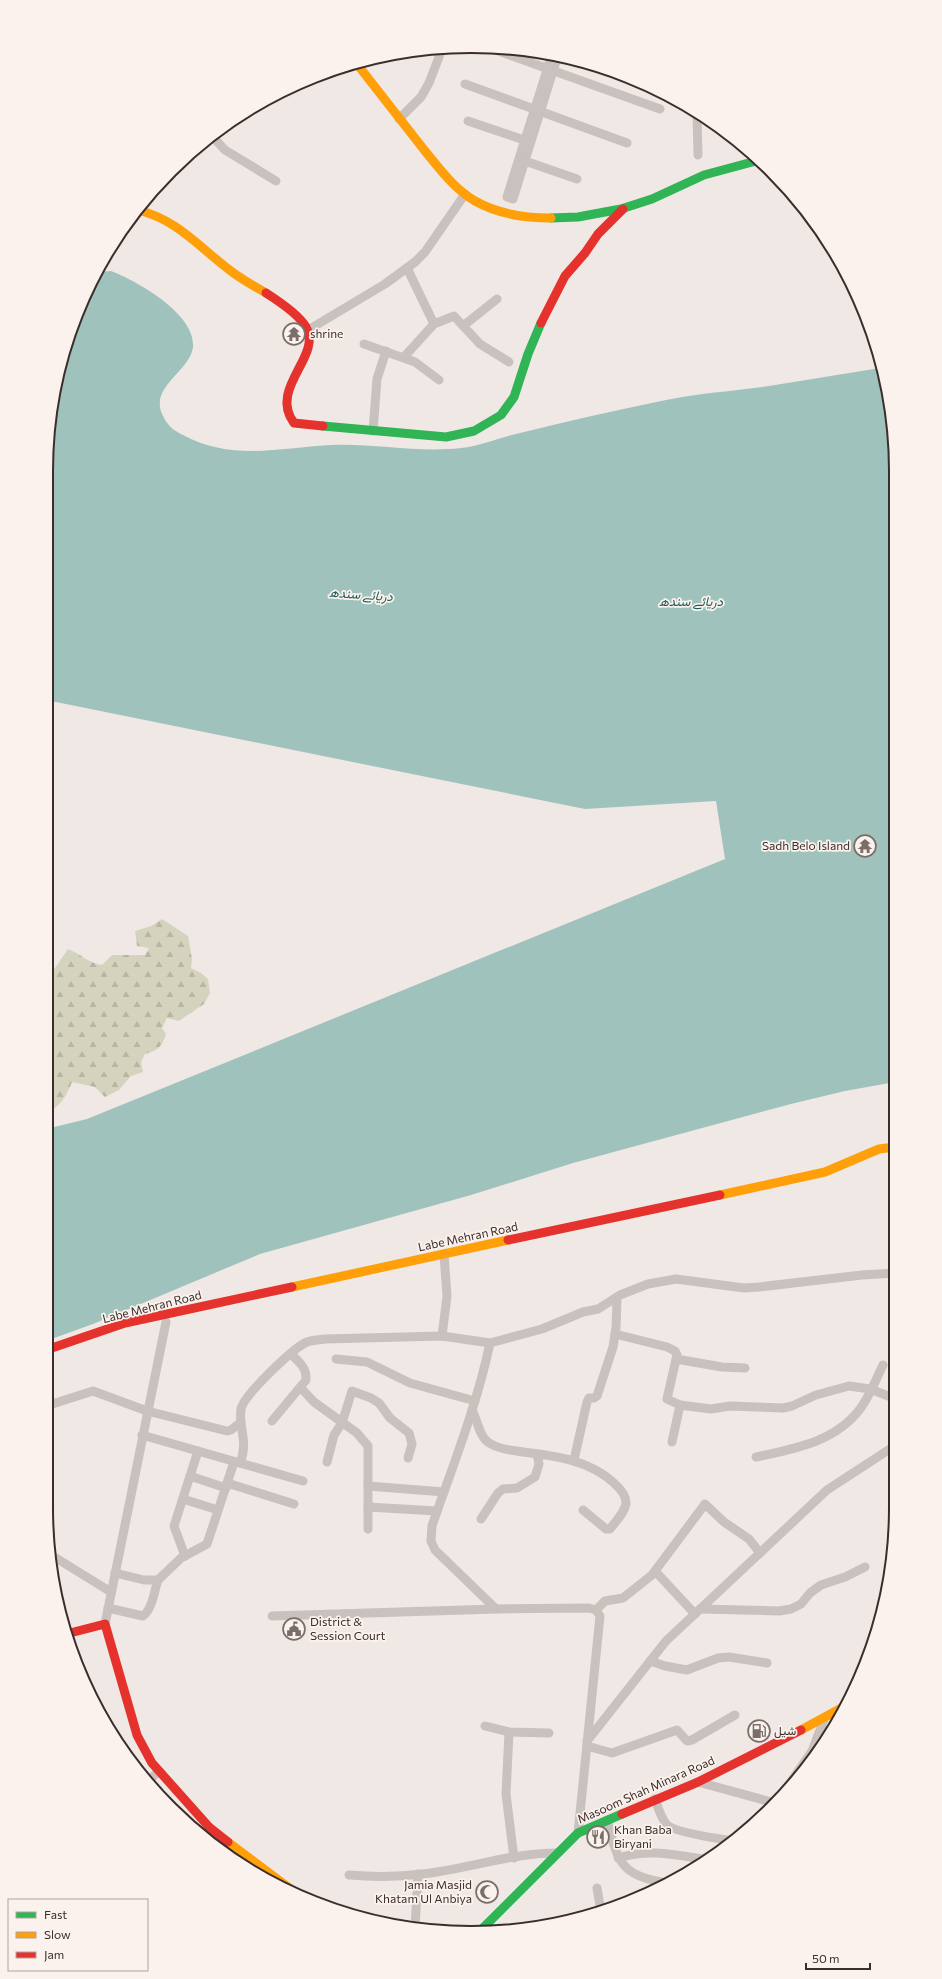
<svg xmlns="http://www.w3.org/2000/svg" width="942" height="1979" font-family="Commissioner,Vazirmatn,sans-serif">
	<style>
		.forest { fill: url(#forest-firs) }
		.water { fill: #a0c2bd }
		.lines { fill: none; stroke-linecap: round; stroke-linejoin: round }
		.street { stroke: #c9c1bd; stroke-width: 9 }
		.fast { stroke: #30b455; stroke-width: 9 }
		.slow { stroke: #ff9f0a; stroke-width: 9 }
		.jam { stroke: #e5322d; stroke-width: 9 }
		.labels { text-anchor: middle; stroke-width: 3.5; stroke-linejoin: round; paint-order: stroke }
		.poi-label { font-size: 12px; fill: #3b2d2a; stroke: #fbf2ed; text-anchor: start }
		.street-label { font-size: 12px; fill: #3b2d2a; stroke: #fbf2ed }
		.water-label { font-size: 13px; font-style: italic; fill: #1e5e58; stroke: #fbf2ed }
		.rim { fill: none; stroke: #3b2d2a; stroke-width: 2 }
	</style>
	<defs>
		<pattern id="forest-firs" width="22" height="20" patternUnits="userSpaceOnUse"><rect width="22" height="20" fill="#d4d4be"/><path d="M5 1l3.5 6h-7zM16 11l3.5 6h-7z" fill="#b7b6a3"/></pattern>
	</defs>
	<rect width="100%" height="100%" fill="#f0e8e4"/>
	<path class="forest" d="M162 919 188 936 192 959 191 968 201 973 208 979 210 993 204 1004 179 1021 167 1018 162 1028 166 1034C162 1047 157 1051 145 1054L141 1062 143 1072 131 1076 119 1090 105 1097 95 1087 72 1082C67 1095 60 1108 46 1112V981L68 949C81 954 88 963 102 965L112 955H145L149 948 137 946 135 931 151 926Z"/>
	<path class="water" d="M111 271C137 281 196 314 193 347 190 372 148 387 163 416 168 426 173 430 183 435 231 461 279 448 330 445 373 443 418 453 461 448 481 446 501 437 520 433 568 421 617 410 666 400 700 393 735 391 769 386 806 380 843 374 880 368L892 415 895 1082 845 1091 791 1104 573 1163 471 1195 260 1254 93 1324 46 1341V1129L87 1119 725 859 716 801 585 809 46 700V471L54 388 78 309 98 272Z"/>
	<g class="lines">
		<g class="street">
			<polyline points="490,48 660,109"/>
			<polyline points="552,54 507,197 513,199 558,55"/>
			<polyline points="465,84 627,143"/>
			<polyline points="697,115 698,155"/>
			<polyline points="399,119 421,97 429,83 442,49"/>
			<polyline points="468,121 530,142"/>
			<polyline points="212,136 225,150 276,181"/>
			<polyline points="525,161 577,179"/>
			<polyline points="407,268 434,324"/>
			<polyline points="463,326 497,299"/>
			<polyline points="308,330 385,284 415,262 425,252 465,194"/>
			<polyline points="364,344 415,362 439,380"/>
			<polyline points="404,357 434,324 454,316 480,344 509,362"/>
			<polyline points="373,431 377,379 386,351"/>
			<polyline points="615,1334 667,1347 675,1351 677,1355 667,1399 680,1405"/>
			<polyline points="442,1336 447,1296 444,1254"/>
			<path d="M490 1343C477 1405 453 1465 432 1526L431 1541 435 1550 496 1609 589 1608 596 1610 600 1616 578 1833"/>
			<polyline points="336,1359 367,1362 410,1383 475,1401"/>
			<polyline points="676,1359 722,1367 745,1368"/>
			<polyline points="301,1388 314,1402 357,1433 368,1446 368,1529"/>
			<polyline points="46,1406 93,1391 147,1411 227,1431 231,1430 241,1422"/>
			<path d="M472 1410C478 1421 479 1438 491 1444 501 1450 512 1450 523 1452 556 1456 589 1460 614 1483 635 1502 625 1510 610 1529H606L583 1510"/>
			<path d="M272 1421 306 1380C307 1368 299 1362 291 1354"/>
			<polyline points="142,1435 303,1481"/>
			<polyline points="672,1442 680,1405 711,1409 730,1406 783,1408 792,1406 816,1395 849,1386 870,1389 896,1399"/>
			<path d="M756 1457C794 1449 835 1442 860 1409 870 1396 876 1379 883 1365"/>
			<polyline points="574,1460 587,1402 589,1398 594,1398 597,1396 613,1347 616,1328 617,1299"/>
			<polyline points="327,1462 334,1435 342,1423 352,1391 371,1398 379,1403 390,1418 409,1433 412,1444 408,1458"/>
			<path d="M240 1463C249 1440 238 1429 241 1409 244 1395 293 1348 307 1342 313 1340 320 1340 325 1339L442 1336 490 1343 542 1329 583 1312 598 1309 620 1295 648 1284 676 1279 744 1288 759 1287 862 1275 895 1273"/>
			<polyline points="190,1476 226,1488"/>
			<polyline points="227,1483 294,1504"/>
			<polyline points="368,1486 444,1492"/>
			<polyline points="183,1499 218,1510"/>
			<polyline points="368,1507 437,1511"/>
			<polyline points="481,1519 498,1493 503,1489 517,1488 535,1477 539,1464 537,1454"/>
			<polyline points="51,1555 111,1592"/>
			<polyline points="185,1556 174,1526 198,1451"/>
			<polyline points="655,1571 695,1614"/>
			<polyline points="115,1573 144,1580 158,1580 181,1558 207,1544 234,1462"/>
			<path d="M108 1608 143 1616C153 1608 154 1591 158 1580"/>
			<polyline points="700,1609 779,1611 791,1609 801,1604 810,1593 821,1585 845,1577 865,1567"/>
			<polyline points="596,1610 605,1601 623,1598 652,1575 705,1504 724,1522 749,1539 760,1553"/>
			<polyline points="272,1616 496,1609"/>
			<polyline points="105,1624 166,1322"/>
			<polyline points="650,1661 665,1666 687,1670 718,1658 729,1657 767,1663"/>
			<polyline points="485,1726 509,1732 549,1733"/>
			<polyline points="509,1732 506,1794 514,1858"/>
			<polyline points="587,1741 666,1641 827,1490 896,1445"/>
			<polyline points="587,1746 612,1753 677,1730 687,1741 692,1740 735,1715"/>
			<polyline points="147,1782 159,1771"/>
			<polyline points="698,1782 775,1803"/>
			<path d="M655 1799C658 1808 661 1818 667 1825 676 1833 721 1839 734 1841"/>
			<polyline points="779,1799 812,1751 825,1717"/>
			<path d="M607 1820C618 1862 620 1876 668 1883"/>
			<path d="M618 1858C650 1848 676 1855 708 1860"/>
			<path d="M349 1875C373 1877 398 1877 422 1874 467 1869 511 1853 557 1853"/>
			<polyline points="597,1888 601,1912"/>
			<polyline points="415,1928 418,1874"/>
		</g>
		<g class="fast">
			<polyline points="551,218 578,217 621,209 652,199 704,175 756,161"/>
			<polyline points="323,426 446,437 474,431 501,415 514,397 528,354 541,323"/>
			<polyline points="479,1932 578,1833 622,1814"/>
		</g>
		<g class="slow">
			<path d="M357 64C380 93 402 122 425 151 440 169 454 189 475 201 498 214 525 218 551 218"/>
			<path d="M138 210C177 220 196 244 227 268 239 278 252 285 266 293"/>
			<polyline points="720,1195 825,1172 879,1149 895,1147"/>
			<polyline points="292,1287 508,1240"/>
			<polyline points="801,1730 847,1705"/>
			<polyline points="228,1842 300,1896"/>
		</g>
		<g class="jam">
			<path d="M266 293C277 300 299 315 306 327 323 356 268 388 294 423L323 426"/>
			<polyline points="541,323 565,276 585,253 598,234 623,209"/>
			<polyline points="508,1240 720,1195"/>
			<polyline points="46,1350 125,1323 292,1287"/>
			<polyline points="66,1634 105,1624 137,1735 152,1763 209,1827 228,1842"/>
			<polyline points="622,1814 698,1782 801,1730"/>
		</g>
	</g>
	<defs>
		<g id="temple-ring" transform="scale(1.15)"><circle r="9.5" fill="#fbf2ed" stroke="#7a6e6b" stroke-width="1.5"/><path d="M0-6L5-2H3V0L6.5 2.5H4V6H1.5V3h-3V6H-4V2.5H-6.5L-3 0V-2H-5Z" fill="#7a6e6b"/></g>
		<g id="civic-ring" transform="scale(1.15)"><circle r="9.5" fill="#fbf2ed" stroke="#7a6e6b" stroke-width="1.5"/><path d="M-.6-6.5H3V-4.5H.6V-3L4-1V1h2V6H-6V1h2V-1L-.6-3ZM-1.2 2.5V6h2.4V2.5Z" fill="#7a6e6b"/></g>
		<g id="fuel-ring" transform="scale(1.15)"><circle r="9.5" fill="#fbf2ed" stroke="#7a6e6b" stroke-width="1.5"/><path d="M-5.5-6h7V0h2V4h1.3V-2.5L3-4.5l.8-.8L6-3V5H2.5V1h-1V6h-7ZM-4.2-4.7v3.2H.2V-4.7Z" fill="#7a6e6b"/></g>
		<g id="restaurant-ring" transform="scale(1.15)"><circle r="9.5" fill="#fbf2ed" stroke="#7a6e6b" stroke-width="1.5"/><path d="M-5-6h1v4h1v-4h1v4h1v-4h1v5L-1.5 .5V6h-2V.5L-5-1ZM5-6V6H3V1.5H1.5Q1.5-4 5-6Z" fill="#7a6e6b"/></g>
		<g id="mosque-ring" transform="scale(1.15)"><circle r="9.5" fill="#fbf2ed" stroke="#7a6e6b" stroke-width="1.5"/><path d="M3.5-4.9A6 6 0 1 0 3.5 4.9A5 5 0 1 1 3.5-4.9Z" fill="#7a6e6b"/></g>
	</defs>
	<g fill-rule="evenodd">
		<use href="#temple-ring" x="294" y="334"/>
		<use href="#temple-ring" x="865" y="846"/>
		<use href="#civic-ring" x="294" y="1629"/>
		<use href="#fuel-ring" x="759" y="1731"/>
		<use href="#restaurant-ring" x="598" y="1837"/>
		<use href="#mosque-ring" x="487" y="1892"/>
	</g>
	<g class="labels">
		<g class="poi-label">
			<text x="310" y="338">shrine</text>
			<text x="850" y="850" text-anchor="end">Sadh Belo Island</text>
			<text x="310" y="1626">District &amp;<tspan x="310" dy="14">Session Court</tspan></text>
			<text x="774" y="1735">شیل</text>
			<text x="614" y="1834">Khan Baba<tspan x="614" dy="14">Biryani</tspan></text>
			<text x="472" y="1889" text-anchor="end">Jamia Masjid<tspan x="472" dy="14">Khatam Ul Anbiya</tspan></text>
		</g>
		<g class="street-label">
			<text transform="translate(468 1237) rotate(-12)" y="4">Labe Mehran Road</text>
			<text transform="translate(152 1307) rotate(-14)" y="4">Labe Mehran Road</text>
			<text transform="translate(646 1790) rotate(-24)" y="4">Masoom Shah Minara Road</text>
		</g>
		<g class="water-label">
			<text transform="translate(361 594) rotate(4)" y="5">دریائے سندھ</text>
			<text x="691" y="606">دریائے سندھ</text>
		</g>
	</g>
	<path d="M0 0H942V1979H0ZM471 53H471A418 418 0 0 1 889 471V1508A418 418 0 0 1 471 1926H471A418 418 0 0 1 53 1508V471A418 418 0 0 1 471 53Z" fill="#fbf2ed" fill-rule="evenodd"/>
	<path class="rim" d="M471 53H471A418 418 0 0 1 889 471V1508A418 418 0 0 1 471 1926H471A418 418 0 0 1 53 1508V471A418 418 0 0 1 471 53Z"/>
	<rect x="8" y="1899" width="140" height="72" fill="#fbf2ed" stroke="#aea39f"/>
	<rect x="16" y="1912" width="20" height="6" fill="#30b455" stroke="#aea39f"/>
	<text x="44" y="1919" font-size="12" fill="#3b2d2a">Fast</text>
	<rect x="16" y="1932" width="20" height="6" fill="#ff9f0a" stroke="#aea39f"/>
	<text x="44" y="1939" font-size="12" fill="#3b2d2a">Slow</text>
	<rect x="16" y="1952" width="20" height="6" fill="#e5322d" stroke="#aea39f"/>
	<text x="44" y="1959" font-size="12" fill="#3b2d2a">Jam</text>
	<path d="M806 1963v6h64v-6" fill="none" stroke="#3b2d2a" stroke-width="2"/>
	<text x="812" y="1963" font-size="12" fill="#3b2d2a" stroke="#fbf2ed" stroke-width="3" paint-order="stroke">50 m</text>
</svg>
